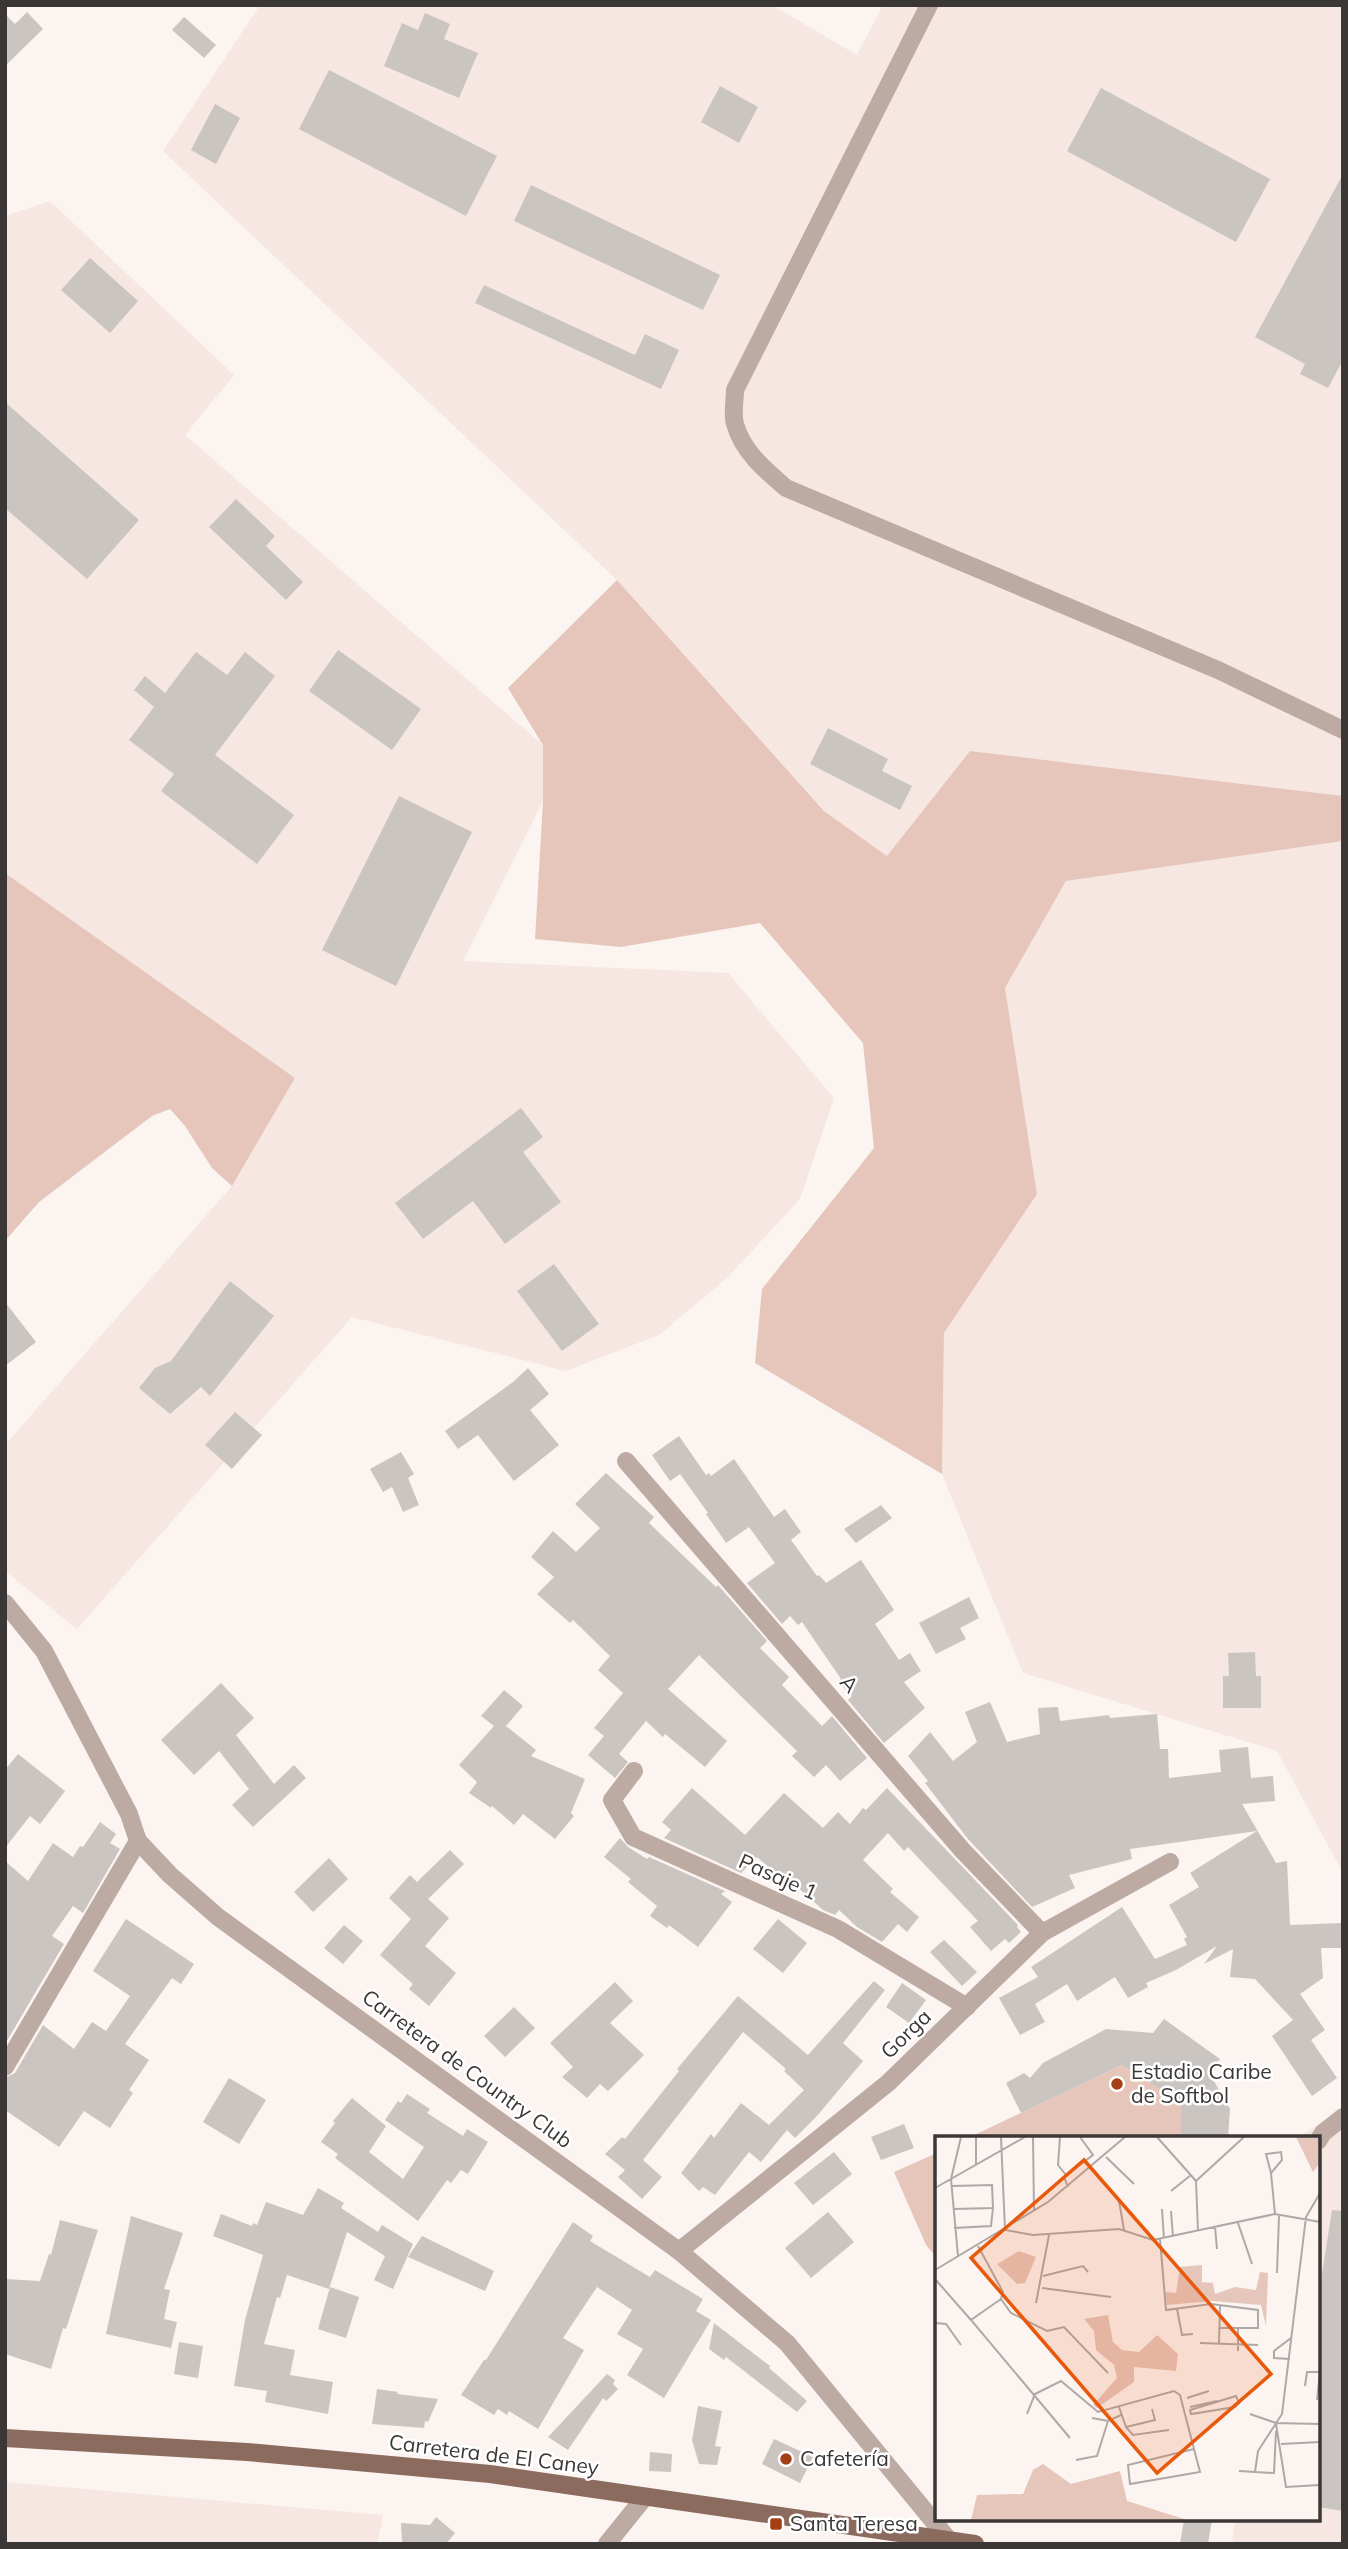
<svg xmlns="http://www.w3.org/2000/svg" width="1348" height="2549" font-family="Mulish,sans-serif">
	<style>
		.built { fill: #f6e7e2 }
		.green { fill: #e6c6bb }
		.building { fill: #cbc5c2 }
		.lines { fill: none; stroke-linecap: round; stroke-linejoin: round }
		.minor { stroke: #bdaaa3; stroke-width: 18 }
		.major { stroke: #8c6b5f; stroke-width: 18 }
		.poi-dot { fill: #a53f15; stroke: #fff; stroke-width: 2.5 }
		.labels { text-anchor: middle; stroke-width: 5; stroke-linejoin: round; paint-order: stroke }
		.street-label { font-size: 21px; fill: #3a3736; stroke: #fff }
		.poi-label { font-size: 21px; fill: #3a3736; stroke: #fff; text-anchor: start }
		.inset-road { fill: none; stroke: #aea8a6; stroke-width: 2 }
		.view { fill: #e8590c; fill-opacity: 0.15; stroke: #e8590c; stroke-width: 3.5 }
		.inset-edge { fill: none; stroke: #3a3736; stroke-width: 3.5 }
	</style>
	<rect width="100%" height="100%" fill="#fbf4f1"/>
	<g class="built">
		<polygon points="260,5 772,5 857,55 883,5 1343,5 1343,796 970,751 888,857 824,811 617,580 163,151"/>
		<polygon points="50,201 234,375 185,435 543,745 543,801 463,961 728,973 834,1098 800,1199 727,1278 659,1335 566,1371 352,1317 77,1629 5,1571 5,1445 232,1186 295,1078 5,873 5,216"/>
		<polygon points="1343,841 1343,1873 1277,1751 1023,1673 942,1474 944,1333 1037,1194 1005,988 1066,881"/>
		<polygon points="1343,2107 1343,2544 1232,2544 1235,2519 1318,2519 1318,2138 1298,2138"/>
		<polygon points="5,2482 383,2515 377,2544 5,2544"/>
	</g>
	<g class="green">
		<polygon points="617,580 824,811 887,856 970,751 1343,796 1343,841 1066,881 1005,988 1037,1194 944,1333 942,1474 755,1363 762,1289 874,1148 863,1043 760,923 621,947 535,939 543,801 543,745 508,688"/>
		<polygon points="5,873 295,1078 232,1186 212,1168 185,1126 170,1109 152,1116 39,1202 5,1241"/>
		<polygon points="1122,2065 1181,2103 1181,2138 968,2138"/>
		<polygon points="937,2153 937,2258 926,2245 894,2172"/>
	</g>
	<g class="building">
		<polygon points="27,12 43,29 5,66 5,14 15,24"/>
		<polygon points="425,13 450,24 444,39 478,53 459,98 384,66 402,23 418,30"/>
		<polygon points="184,17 216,45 204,58 172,30"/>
		<polygon points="329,70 497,156 466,216 299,129"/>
		<polygon points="720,86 758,107 739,143 701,122"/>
		<polygon points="1101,88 1270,179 1236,242 1067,151"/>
		<polygon points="215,104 240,118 216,164 191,150"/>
		<polygon points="1343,174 1343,360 1328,388 1300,374 1305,364 1255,337"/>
		<polygon points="531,185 720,275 703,310 514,221"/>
		<polygon points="90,258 138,301 110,333 61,290"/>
		<polygon points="484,285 635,355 645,334 679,350 661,389 475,303"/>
		<polygon points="5,402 139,520 87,579 5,508"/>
		<polygon points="236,499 275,536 266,546 303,582 286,600 209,527"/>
		<polygon points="338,650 421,709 392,750 309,691"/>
		<polygon points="196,652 227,675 245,652 275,676 215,755 294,815 257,864 161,791 174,774 129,740 154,707 134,690 145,676 165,693"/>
		<polygon points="828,728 888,759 882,771 912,786 900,810 810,764"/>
		<polygon points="399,796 472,832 396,986 322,950"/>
		<polygon points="521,1108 543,1137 523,1152 561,1202 505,1244 473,1201 423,1239 395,1203"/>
		<polygon points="554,1264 599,1324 562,1351 517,1291"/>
		<polygon points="230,1281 274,1316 210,1396 201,1387 170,1414 139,1388 155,1368 171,1361"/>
		<polygon points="5,1302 36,1342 5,1366"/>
		<polygon points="528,1368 549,1394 530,1410 559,1445 514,1481 478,1435 458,1449 445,1431 513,1382"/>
		<polygon points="235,1412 262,1435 232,1469 205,1445"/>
		<polygon points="679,1436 706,1475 709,1473 711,1476 734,1459 774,1517 785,1509 801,1532 791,1540 817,1576 819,1575 826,1583 861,1560 894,1610 875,1624 899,1660 910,1653 921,1671 904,1682 925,1708 884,1743 848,1700 852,1696 838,1682 841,1679 802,1622 798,1625 790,1616 782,1624 747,1583 775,1563 749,1527 726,1543 706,1514 708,1513 680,1474 670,1481 652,1455"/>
		<polygon points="401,1452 414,1474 408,1478 419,1505 403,1512 392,1487 383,1492 370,1469"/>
		<polygon points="606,1473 654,1517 649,1523 716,1587 718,1585 767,1641 760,1648 789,1677 782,1685 822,1726 832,1716 867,1758 840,1781 826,1765 814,1777 792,1756 797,1751 699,1655 668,1689 727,1741 705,1767 665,1734 663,1737 646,1721 619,1754 628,1762 615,1778 588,1755 604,1736 594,1728 623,1693 598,1670 610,1656 573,1620 570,1623 537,1594 554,1577 531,1557 553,1531 576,1552 600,1528 575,1504"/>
		<polygon points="881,1505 892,1518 856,1543 844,1529"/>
		<polygon points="969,1597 979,1618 960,1628 966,1639 936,1654 919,1623"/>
		<polygon points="1255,1652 1256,1676 1261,1676 1261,1708 1223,1708 1223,1676 1229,1676 1228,1653"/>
		<polygon points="221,1683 254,1718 236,1735 274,1784 294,1765 306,1778 253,1827 232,1805 249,1789 219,1751 194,1775 161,1740"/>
		<polygon points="504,1690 523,1706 506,1726 536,1750 531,1756 585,1779 571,1813 574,1816 555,1839 523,1814 514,1825 492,1806 491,1808 469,1793 477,1782 459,1765 494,1726 481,1716"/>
		<polygon points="990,1702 1007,1742 1040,1734 1038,1708 1058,1707 1060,1721 1109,1715 1110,1718 1157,1714 1160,1749 1168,1749 1169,1778 1221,1772 1219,1750 1248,1747 1251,1778 1273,1776 1275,1801 1242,1804 1276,1863 1287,1861 1290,1925 1343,1923 1343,1948 1321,1948 1323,1978 1300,1994 1325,2030 1311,2040 1337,2078 1312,2096 1272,2036 1293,2020 1255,1979 1230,1977 1233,1949 1204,1964 1217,1946 1176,1970 1146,1983 1148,1987 1128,1998 1115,1977 1077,2001 1067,1984 1035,2004 1045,2022 1020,2035 999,1998 1038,1977 1031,1967 1122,1907 1155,1959 1187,1945 1184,1939 1187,1937 1169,1905 1199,1887 1190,1873 1257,1831 1130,1849 1132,1859 1069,1875 1075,1888 1032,1907 968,1839 925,1783 928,1781 908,1756 930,1732 953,1761 977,1742 965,1712"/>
		<polygon points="18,1754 65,1791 40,1824 30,1816 5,1848 5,1770"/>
		<polygon points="692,1788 745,1835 784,1793 823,1828 838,1812 850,1824 863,1808 866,1810 887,1788 1018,1925 1017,1927 1021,1932 1009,1943 1005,1939 991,1951 970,1927 978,1921 908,1847 904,1851 888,1833 863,1860 893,1889 890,1892 919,1917 907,1932 898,1924 882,1942 857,1927 839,1910 835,1915 823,1910 785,1876 783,1879 757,1857 741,1873 664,1838 671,1830 662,1822"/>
		<polygon points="100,1822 116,1834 110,1843 120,1849 83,1913 73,1906 52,1936 64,1944 5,2044 5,1861 28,1881 53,1843 73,1857 80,1846 83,1847"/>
		<polygon points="620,1838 628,1847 647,1859 649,1857 725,1891 721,1894 732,1902 698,1947 669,1925 667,1928 650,1916 657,1906 628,1882 631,1879 604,1857"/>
		<polygon points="450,1850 464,1864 428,1899 449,1918 425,1946 456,1973 429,2006 409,1989 413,1984 380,1955 411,1919 389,1898 410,1875 417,1882"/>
		<polygon points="329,1858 348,1879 313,1912 294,1892"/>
		<polygon points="126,1919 194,1964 181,1984 172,1978 125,2044 149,2060 129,2090 133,2093 110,2128 84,2111 59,2147 5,2110 5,2078 15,2073 43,2025 74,2049 92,2022 106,2031 130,1996 93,1971"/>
		<polygon points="778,1919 807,1943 783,1973 753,1949"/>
		<polygon points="344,1925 363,1941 343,1964 324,1948"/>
		<polygon points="944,1940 977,1972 962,1986 930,1952"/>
		<polygon points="874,1981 885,1990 843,2043 863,2061 817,2116 795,2138 787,2130 761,2162 749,2152 715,2195 703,2187 699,2191 681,2173 711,2134 714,2138 741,2103 769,2125 804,2090 784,2071 786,2069 743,2032 643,2160 662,2177 642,2199 618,2177 625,2170 605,2154 622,2137 625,2139 679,2071 677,2069 738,1996 808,2055"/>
		<polygon points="615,1982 633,2001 610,2023 644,2055 608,2091 600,2084 587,2098 562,2077 573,2067 550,2043"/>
		<polygon points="902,1983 926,2000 909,2023 886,2007"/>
		<polygon points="514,2007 535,2028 505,2057 484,2036"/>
		<polygon points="1164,2019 1220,2059 1210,2074 1230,2109 1228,2138 1181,2138 1181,2103 1122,2065 1021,2113 1006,2083 1024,2073 1030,2078 1043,2063 1106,2029 1153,2033"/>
		<polygon points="229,2078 266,2100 239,2144 203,2122"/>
		<polygon points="407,2094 430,2109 427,2113 463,2136 467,2129 488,2142 468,2174 461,2170 451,2183 447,2180 418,2221 335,2158 338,2154 321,2142 335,2123 333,2121 352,2098 386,2126 369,2152 403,2179 424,2147 385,2120 398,2101 401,2103"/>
		<polygon points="904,2124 914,2148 881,2160 871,2137"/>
		<polygon points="834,2152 852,2174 813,2205 794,2183"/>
		<polygon points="318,2188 344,2203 341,2208 378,2232 382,2225 413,2244 393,2289 374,2280 385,2256 347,2232 329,2289 287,2275 280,2298 277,2297 264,2344 295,2350 290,2375 333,2382 328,2414 265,2402 267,2391 234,2386 245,2320 263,2255 213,2236 221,2214 252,2226 253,2223 257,2225 266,2202 303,2215"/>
		<polygon points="1332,2210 1343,2211 1343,2511 1318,2507 1318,2300"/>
		<polygon points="828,2212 854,2242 811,2278 785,2248"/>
		<polygon points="131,2216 183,2233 164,2289 170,2290 164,2319 177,2322 171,2348 106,2334"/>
		<polygon points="60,2220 98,2230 66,2329 63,2328 51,2369 5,2354 5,2279 40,2281 49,2254 51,2255"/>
		<polygon points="573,2222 593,2236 590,2241 650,2277 655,2270 703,2299 696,2311 711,2320 664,2398 627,2375 643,2349 617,2334 632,2310 597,2287 563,2338 584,2350 538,2429 509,2411 507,2415 498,2409 494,2415 461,2395 484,2360 486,2360"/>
		<polygon points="422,2236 494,2271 485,2291 408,2257"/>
		<polygon points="330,2287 359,2297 346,2338 318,2329"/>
		<polygon points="714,2323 770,2366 769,2368 807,2401 797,2412 726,2357 724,2360 709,2349"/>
		<polygon points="179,2342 203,2346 198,2378 174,2374"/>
		<polygon points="607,2374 615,2380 613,2384 618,2389 606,2401 603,2398 568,2450 548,2437"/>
		<polygon points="377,2389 398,2392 397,2394 438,2399 428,2422 425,2421 424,2428 372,2424"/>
		<polygon points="698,2406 722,2411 715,2446 721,2447 717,2465 699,2464 692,2440"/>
		<polygon points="774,2439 813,2457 800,2483 762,2464"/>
		<polygon points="650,2452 672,2454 671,2472 649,2471"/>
		<polygon points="436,2517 455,2533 446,2544 402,2542 401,2523 430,2525"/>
		<polygon points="1184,2519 1212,2519 1208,2544 1180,2544"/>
	</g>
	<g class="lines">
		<g class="minor">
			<path d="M929 5 735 390C735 400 732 414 735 424 743 452 765 470 786 488L1218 670 1343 730"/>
			<polyline points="626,1461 963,1851 1042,1933"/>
			<polyline points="5,1603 44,1651 129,1814 138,1841 170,1875 218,1917 679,2251 787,2343 948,2539 944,2544"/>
			<polyline points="634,1771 612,1800 633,1837 838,1929 967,2007"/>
			<polyline points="5,2067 138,1841"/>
			<polyline points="1318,2141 1323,2133 1343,2117"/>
			<polyline points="679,2251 888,2083 1042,1933 1170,1862"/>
			<polyline points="607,2544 644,2498"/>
		</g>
		<polyline class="major" points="5,2438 247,2452 490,2474 975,2544"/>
	</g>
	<g class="poi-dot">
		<circle cx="1117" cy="2084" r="7"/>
		<circle cx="786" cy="2459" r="7"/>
		<rect x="769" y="2517" width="14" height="14" rx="3.5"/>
	</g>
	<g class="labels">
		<g class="street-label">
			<text transform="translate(849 1684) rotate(49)" y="7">A</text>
			<text transform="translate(778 1877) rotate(24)" y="7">Pasaje 1</text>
			<text transform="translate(906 2034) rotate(-44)" y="7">Gorga</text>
			<text transform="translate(467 2069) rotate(36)" y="7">Carretera de Country Club</text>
			<text transform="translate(494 2455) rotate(7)" y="7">Carretera de El Caney</text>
		</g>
		<g class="poi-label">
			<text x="1131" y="2079">Estadio Caribe<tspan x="1131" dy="24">de Softbol</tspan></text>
			<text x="800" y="2466">Cafetería</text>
			<text x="790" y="2531">Santa Teresa</text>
		</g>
	</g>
	<g transform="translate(935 2136)">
		<rect width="385" height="385" fill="#fbf4f1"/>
		<path d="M361 1H385V27L378 36ZM84 115 101 121 90 147 82 148 62 128ZM267 129V146L278 147 280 158 300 151 321 154 325 136 333 137 331 190 326 169 277 165 232 169 230 156 241 157 245 131ZM173 179 178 206 187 214 204 216 222 199 243 218 241 235 199 231V246L162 272 158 269 182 242 179 229 161 214 159 195 149 183ZM108 328 136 348 185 335 192 365 252 384H36L42 359 88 358 98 334Z" fill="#e6c6bb"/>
		<path class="inset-road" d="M41 1V28M66 1 70 94 98 99 184 93 218 104 340 78 385 86M98 1 99 75M125 1 123 29 131 39M222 1 261 45 263 96M171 21 199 48M336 37 331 18 346 16 347 24 336 37 340 78M261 45 309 1M17 50 57 49 58 72 19 73M133 51 129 41 158 19 145 1M0 52 90 1M236 55 256 39M184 65 189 94M227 73 229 103M236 75 238 101M303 87 317 128M280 91 282 113M19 92 56 90 58 72M225 103 231 174 276 168 323 174V192H284M43 110 68 156 66 163 36 184 135 302M23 120 16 43 26 1M0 134 113 66 190 1M342 137 344 80M108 140 148 130 153 136M0 143 36 184M107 152 176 161M66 163 76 177 112 195 129 191 173 237M101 167 114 99M242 173 247 199 258 198M0 187 11 188 26 209M265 207 323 209M284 207 285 170M303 215V192M355 223 339 222V215L356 202M370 250 372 236H384M301 260 304 267 300 271 256 278 255 274ZM252 262 274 255M382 264 385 236M184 271 191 291 220 284 217 273M255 271 282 265M92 278 100 258 126 245 163 276 239 255 245 259 259 313 265 336 195 348 193 329 259 313M315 278 341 287 385 288M157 282 173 285 186 279M341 288 351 351 385 349M191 291 198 299 234 294M346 308 385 306M141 324 162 320 173 285M304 335 339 337 341 295M320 336 323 315 347 278 371 81 385 57"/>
		<path class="view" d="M149 24 336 238 222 337 36 122Z"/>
		<rect width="385" height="385" class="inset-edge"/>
	</g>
	<rect width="1348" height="2549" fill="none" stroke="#3a3736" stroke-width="14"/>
</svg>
